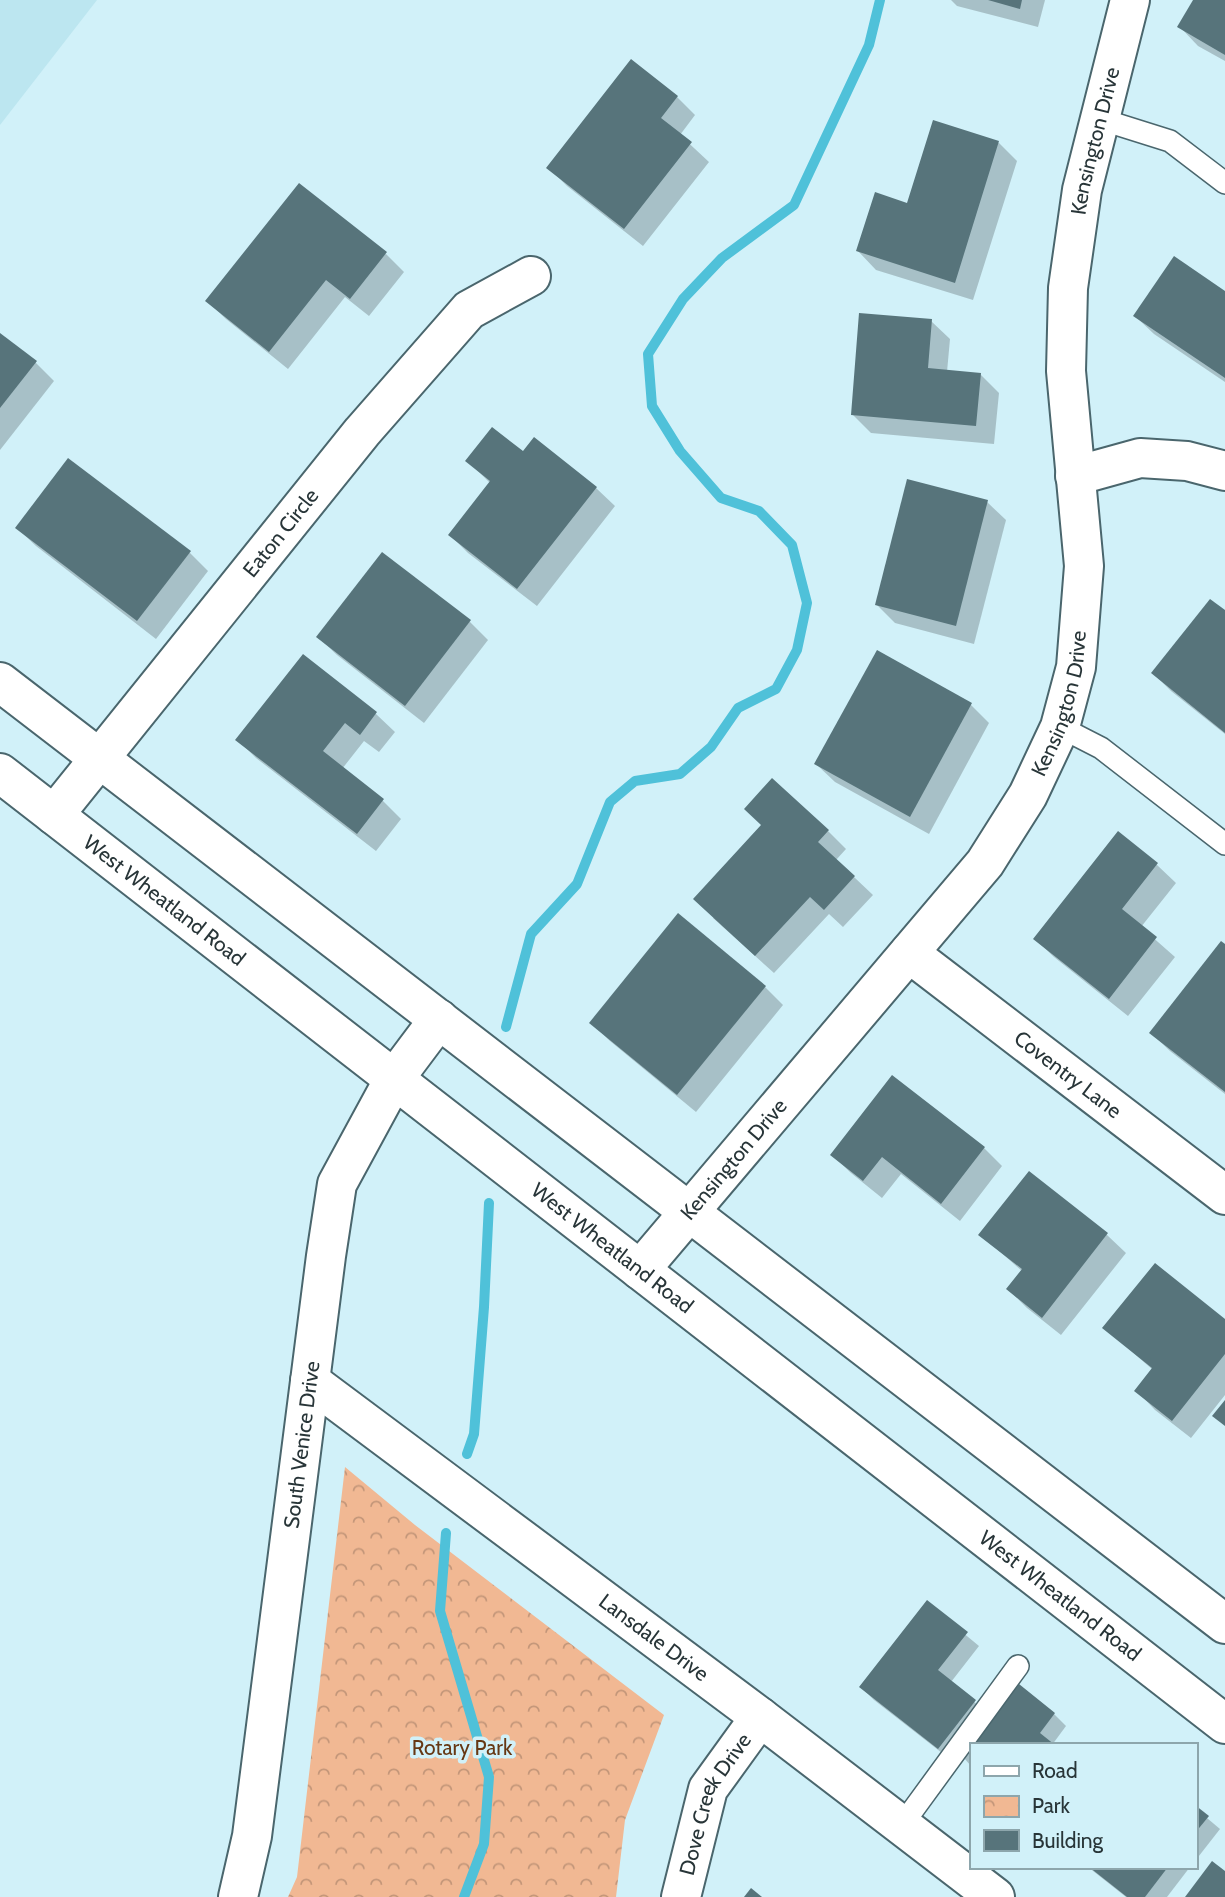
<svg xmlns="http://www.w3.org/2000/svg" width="1225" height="1897" font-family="Cabin,sans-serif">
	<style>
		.built { fill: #bce6f0 }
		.park { fill: url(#park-crowns) }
		.shadow { fill: #0003 }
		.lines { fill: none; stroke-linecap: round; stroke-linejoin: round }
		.stream { stroke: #4fc1d9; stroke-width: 10 }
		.building { fill: #57747b }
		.lane-casing { stroke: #4a666d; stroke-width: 24 }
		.street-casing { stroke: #4a666d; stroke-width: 42 }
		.secondary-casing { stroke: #4a666d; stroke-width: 42 }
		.lane { stroke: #fff; stroke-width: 21 }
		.street { stroke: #fff; stroke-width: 38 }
		.secondary { stroke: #fff; stroke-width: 38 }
		.labels { text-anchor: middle; stroke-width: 7; stroke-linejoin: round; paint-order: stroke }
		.street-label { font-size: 21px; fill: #283538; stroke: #d1f1f9 }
		.park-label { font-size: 21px; fill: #663814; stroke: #d1f1f9 }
	</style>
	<defs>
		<pattern id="park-crowns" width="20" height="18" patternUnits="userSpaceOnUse" patternTransform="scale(1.75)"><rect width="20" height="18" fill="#f1b893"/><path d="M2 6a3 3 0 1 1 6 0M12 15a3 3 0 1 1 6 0" fill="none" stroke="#c39679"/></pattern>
	</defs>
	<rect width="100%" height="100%" fill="#d1f1f9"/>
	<polygon class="built" points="0,0 97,0 0,125"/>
	<polygon class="park" points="345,1467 415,1525 664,1715 625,1820 616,1897 288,1897 297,1877"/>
	<g class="shadow">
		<polygon points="951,0 1045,0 1038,27 957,6"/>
		<polygon points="1195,0 1225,0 1225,61 1198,46 1180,27"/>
		<polygon points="677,97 695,115 680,135 709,162 643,246 567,186 548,167"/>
		<polygon points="934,122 999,143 1017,161 973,300 876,270 858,251 908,205"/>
		<polygon points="386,254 404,272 369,316 345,297 288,369 226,319 207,301"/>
		<polygon points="1225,293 1225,382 1154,334 1135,316"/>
		<polygon points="931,321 950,339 947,372 980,374 999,393 994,444 871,433 852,414"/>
		<polygon points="0,335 35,362 54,381 0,450"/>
		<polygon points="535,440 596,488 615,506 537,606 468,553 450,535 490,483 468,461 524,453"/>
		<polygon points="987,502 1006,520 974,644 895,623 877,605"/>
		<polygon points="17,528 190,553 208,571 156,639 36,546"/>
		<polygon points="383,554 470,622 488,640 424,723 337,655 318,637"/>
		<polygon points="1225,612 1225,734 1171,691 1153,673"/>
		<polygon points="303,656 376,714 395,732 379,752 364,741 342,769 383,801 401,819 376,851 256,758 238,740"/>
		<polygon points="971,705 989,723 929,834 835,782 816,764"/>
		<polygon points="828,831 846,849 836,860 873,895 843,927 829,914 774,973 713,918"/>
		<polygon points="1118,834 1157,865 1176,883 1141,927 1175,957 1128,1016 1054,957 1035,939"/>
		<polygon points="1225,946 1225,1094 1170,1051 1151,1033"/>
		<polygon points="765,987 783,1005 696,1112 610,1041 591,1023"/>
		<polygon points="984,1148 1002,1166 960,1221 901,1174 882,1198 851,1173 832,1155"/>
		<polygon points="1029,1173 1107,1235 1126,1253 1061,1335 1027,1308 1008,1289 1022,1271 981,1235"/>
		<polygon points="1225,1322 1225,1395 1191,1438 1155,1410 1137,1391 1153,1370 1105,1328"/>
		<polygon points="927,1603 979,1646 951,1682 987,1713 951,1760 874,1700 861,1687"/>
		<polygon points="1054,1714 1066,1726 1052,1745 974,1745"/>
		<polygon points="971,1748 971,1766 964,1758"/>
		<polygon points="1195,1808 1220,1829 1195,1861"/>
		<polygon points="1088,1867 1190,1867 1167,1897 1126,1897"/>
	</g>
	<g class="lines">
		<g class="stream">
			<polyline points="506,1027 531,934 577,884 610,802 635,781 680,774 711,747 738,708 776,689 797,650 807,603 792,545 759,511 721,498 680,451 652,406 648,354 683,299 722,258 794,205 869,45 880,0"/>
			<polyline points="467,1454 474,1434 484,1307 489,1203"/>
			<polyline points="446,1533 440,1611 489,1777 484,1844 464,1897"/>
		</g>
	</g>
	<g class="building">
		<polygon points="988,0 1022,0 1020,9"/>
		<polygon points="1193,0 1225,0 1225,55 1177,27"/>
		<polygon points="631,59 678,96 661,118 692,142 624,229 546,168"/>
		<polygon points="933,120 999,141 955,283 856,251 875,192 907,203"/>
		<polygon points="299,183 387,252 350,299 326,280 269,352 205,301"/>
		<polygon points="1174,256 1225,291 1225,378 1133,316"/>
		<polygon points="859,313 932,319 928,368 981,373 976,426 851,415"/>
		<polygon points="0,333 37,361 0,408"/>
		<polygon points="492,427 523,451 534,437 597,487 517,589 448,535 490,481 465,461"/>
		<polygon points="68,458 191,551 137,621 15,528"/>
		<polygon points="907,479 988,500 956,626 875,605"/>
		<polygon points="382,552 471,620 405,706 316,637"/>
		<polygon points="1210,599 1225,610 1225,733 1151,673"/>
		<polygon points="877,650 972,703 910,817 814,764"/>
		<polygon points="303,654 377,712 360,735 345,723 323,751 384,799 357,834 235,740"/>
		<polygon points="772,778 829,830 818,842 855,876 824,910 810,897 755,956 693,899 761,825 744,809"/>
		<polygon points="1118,831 1158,863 1122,909 1157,937 1109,999 1033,939"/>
		<polygon points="678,913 766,986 677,1095 589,1023"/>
		<polygon points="1221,941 1225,944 1225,1092 1149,1033"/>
		<polygon points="892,1075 985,1147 941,1204 882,1157 863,1181 830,1155"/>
		<polygon points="1029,1171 1108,1233 1042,1318 1006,1289 1022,1269 978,1235"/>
		<polygon points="1155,1263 1225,1319 1225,1354 1172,1421 1134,1391 1152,1368 1102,1328"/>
		<polygon points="1225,1400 1225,1426 1212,1416"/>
		<polygon points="927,1600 968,1632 938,1670 976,1700 938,1749 859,1687"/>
		<polygon points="1019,1684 1055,1713 1040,1733 1055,1745 972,1745"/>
		<polygon points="1195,1805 1209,1816 1195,1833"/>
		<polygon points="1212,1861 1225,1871 1225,1897 1185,1897"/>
		<polygon points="1089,1867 1168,1867 1145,1897 1127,1897"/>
		<polygon points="751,1888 762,1897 744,1897"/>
	</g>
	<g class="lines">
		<g class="lane-casing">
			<g id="lane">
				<polyline points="1100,119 1170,141 1225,183"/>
				<polyline points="1060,727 1101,748 1225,844"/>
				<polyline points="902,1825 1018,1666"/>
			</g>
		</g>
		<g class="street-casing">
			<g id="street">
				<polyline points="1075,476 1140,458 1187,461 1225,471"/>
				<path id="s1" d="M54 815 362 432 469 310 531 276"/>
				<path id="s2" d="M909 953 1225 1195"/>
				<path id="s3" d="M640 1270 985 863 1028 795 1060 727 1076 667 1084 566 1066 371 1068 288 1082 190 1130 0"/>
				<path id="s4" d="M310 1381 760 1717 995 1897"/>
				<path id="s5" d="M238 1897 252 1836 326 1256 337 1184 394 1079 439 1019"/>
				<path id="s6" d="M681 1897 708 1789 760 1717"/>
			</g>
		</g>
		<g class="secondary-casing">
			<g id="secondary">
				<polyline points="0,682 1225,1624"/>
				<path id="s7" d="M0 773 1225 1724"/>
			</g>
		</g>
		<use href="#lane" class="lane"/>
		<use href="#street" class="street"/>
		<use href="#secondary" class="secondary"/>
	</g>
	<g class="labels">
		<g class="street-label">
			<text dy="7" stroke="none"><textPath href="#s3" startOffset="1281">Kensington Drive</textPath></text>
			<text dy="7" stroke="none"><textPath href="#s1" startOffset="362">Eaton Circle</textPath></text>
			<text dy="7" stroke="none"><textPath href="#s3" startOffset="712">Kensington Drive</textPath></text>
			<text dy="7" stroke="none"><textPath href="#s7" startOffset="208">West Wheatland Road</textPath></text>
			<text dy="7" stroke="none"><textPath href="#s2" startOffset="200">Coventry Lane</textPath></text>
			<text dy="7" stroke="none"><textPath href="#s3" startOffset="145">Kensington Drive</textPath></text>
			<text dy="7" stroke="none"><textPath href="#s7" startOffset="775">West Wheatland Road</textPath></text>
			<text dy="7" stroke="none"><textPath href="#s5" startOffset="457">South Venice Drive</textPath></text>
			<text dy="7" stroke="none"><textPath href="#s7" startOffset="1342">West Wheatland Road</textPath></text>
			<text dy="7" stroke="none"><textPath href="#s4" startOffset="429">Lansdale Drive</textPath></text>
			<text dy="7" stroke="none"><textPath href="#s6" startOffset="100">Dove Creek Drive</textPath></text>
		</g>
		<g class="park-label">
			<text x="462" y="1755">Rotary Park</text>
		</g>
	</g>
	<rect x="970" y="1743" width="228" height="126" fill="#d1f1f9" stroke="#8da6ac" stroke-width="2"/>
	<rect x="984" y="1766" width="35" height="10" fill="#ffffff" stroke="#8da6ac" stroke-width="2"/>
	<text x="1032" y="1778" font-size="21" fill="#283538">Road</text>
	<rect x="984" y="1796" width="35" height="21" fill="url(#park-crowns)" stroke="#8da6ac" stroke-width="2"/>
	<text x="1032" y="1813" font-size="21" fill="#283538">Park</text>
	<rect x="984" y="1830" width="35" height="21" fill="#57747b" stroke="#8da6ac" stroke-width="2"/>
	<text x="1032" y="1848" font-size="21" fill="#283538">Building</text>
</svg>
